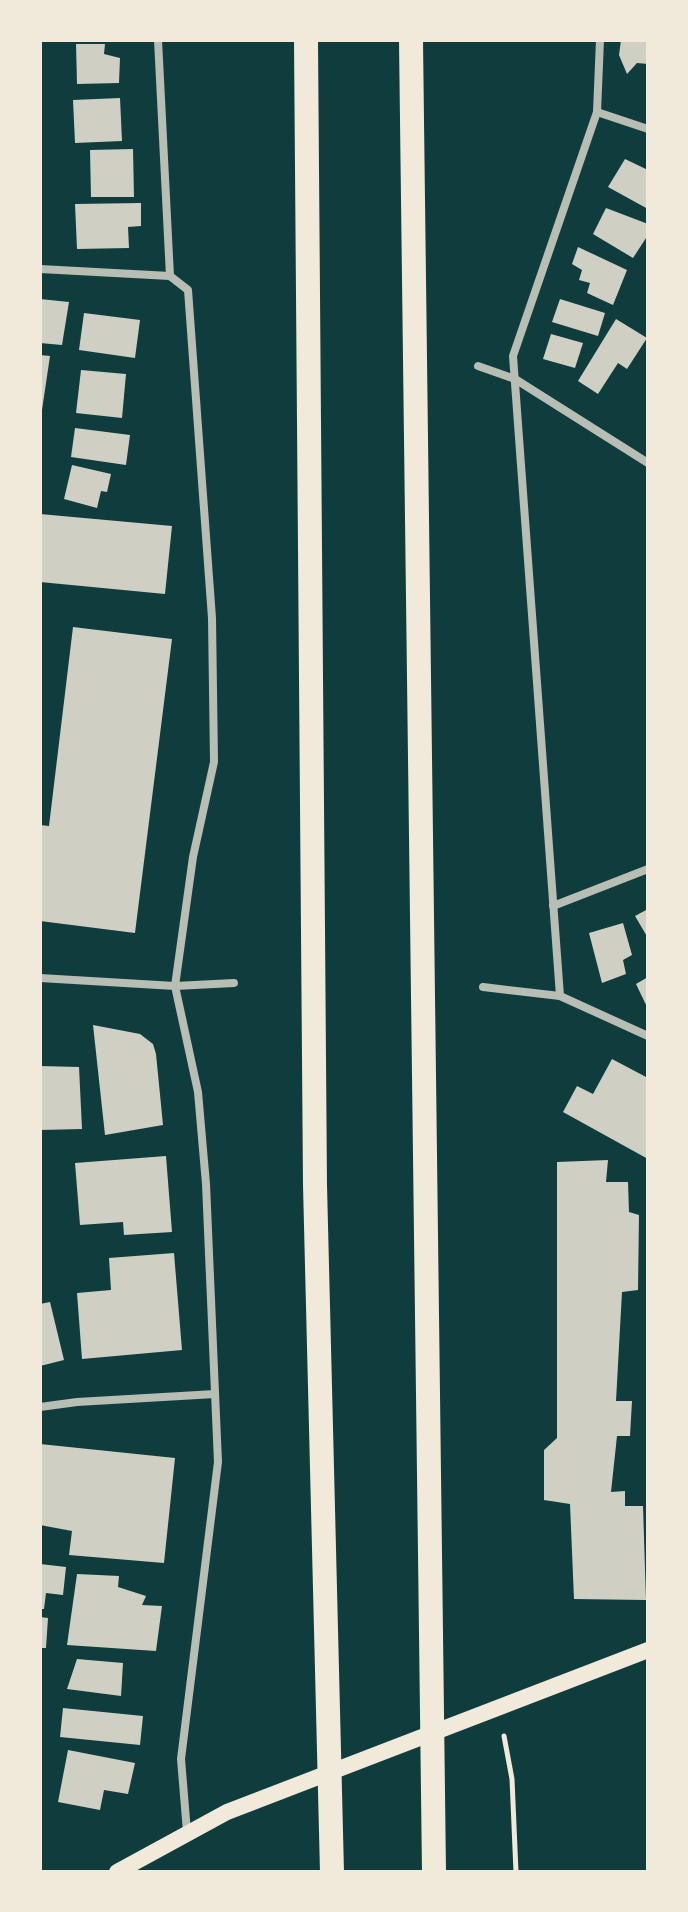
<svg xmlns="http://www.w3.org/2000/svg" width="688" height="1912" font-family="Commissioner,sans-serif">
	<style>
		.building { fill: #cfcfc3 }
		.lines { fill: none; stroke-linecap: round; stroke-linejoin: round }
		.path { stroke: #f1e9da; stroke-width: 5 }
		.minor { stroke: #b8beb3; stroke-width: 8 }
		.secondary { stroke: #f1e9da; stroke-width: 16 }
		.motorway { stroke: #f1e9da; stroke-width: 24 }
	</style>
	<rect width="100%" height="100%" fill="#0f3d3e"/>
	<g class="building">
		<polygon points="621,40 648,40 648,64 637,63 627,74 619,55"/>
		<polygon points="76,44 105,44 104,54 120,58 119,83 77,84"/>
		<polygon points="120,98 122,141 75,143 73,100"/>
		<polygon points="133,149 134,197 91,197 90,150"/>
		<polygon points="625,159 648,170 648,209 608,187"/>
		<polygon points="141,203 141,226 128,227 129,248 77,249 75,204"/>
		<polygon points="606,208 648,224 648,235 633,258 593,234"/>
		<polygon points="578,247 627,270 613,305 587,293 590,283 579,280 582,270 572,264"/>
		<polygon points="40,299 69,302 62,345 40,343"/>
		<polygon points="560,299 605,313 598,336 552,322"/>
		<polygon points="84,313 140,320 135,358 79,350"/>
		<polygon points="616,319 647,338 627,369 618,363 598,394 578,381"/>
		<polygon points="551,334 583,343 575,368 543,359"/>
		<polygon points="40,355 50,356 42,410 40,410"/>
		<polygon points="81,370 126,374 122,418 76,413"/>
		<polygon points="75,428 130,435 126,465 71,457"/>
		<polygon points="72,465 111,474 107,492 101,491 97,508 64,499"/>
		<polygon points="40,514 172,526 165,594 40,582"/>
		<polygon points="73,627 172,639 135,933 40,921 40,825 49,826"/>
		<polygon points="648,909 648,938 635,916"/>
		<polygon points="623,923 632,955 623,960 626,974 602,983 589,933"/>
		<polygon points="648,977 648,1009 636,984"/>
		<polygon points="93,1025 140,1034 153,1044 156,1054 163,1125 105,1135"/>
		<polygon points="612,1059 648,1078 648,1159 563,1112 577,1086 593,1094"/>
		<polygon points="40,1066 79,1067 82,1129 40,1130"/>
		<polygon points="166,1156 172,1232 124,1235 123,1222 80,1225 75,1163"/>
		<polygon points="608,1160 606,1182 628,1182 629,1212 639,1215 638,1290 622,1292 616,1401 632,1401 630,1436 617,1436 611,1492 625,1491 625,1506 643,1506 646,1600 574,1599 570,1504 544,1500 544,1450 557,1438 557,1162"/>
		<polygon points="174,1253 182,1350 82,1359 77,1293 111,1290 109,1258"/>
		<polygon points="50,1302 64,1360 40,1366 40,1304"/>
		<polygon points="40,1444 175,1458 164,1563 69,1555 72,1531 40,1525"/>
		<polygon points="40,1564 66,1567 63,1595 46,1593 44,1609 40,1609"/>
		<polygon points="77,1574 119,1576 118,1587 146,1596 142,1605 162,1606 156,1651 67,1645"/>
		<polygon points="40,1617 48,1618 46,1648 40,1648"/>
		<polygon points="77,1659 123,1663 121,1696 67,1689"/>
		<polygon points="63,1708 143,1716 140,1745 60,1737"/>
		<polygon points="68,1750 135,1763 128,1794 104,1790 100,1810 58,1802"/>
	</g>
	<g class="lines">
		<polyline class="path" points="504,1736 512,1779 516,1872"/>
		<g class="minor">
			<polyline points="158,40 170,276 188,290 212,618 214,762 193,857 175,986 198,1092 206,1184 218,1462 181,1759 187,1832"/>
			<polyline points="597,112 648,129"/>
			<polyline points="40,269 170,276"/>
			<polyline points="478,366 515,379 648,463"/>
			<polyline points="553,906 648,869"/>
			<polyline points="40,978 175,986 234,983"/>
			<polyline points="483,987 560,996 648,1036"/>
			<polyline points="560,996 513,356 597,112 600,40"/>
			<polyline points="40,1407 77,1402 215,1394"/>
		</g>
		<polyline class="secondary" points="117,1872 227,1812 648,1650"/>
		<g class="motorway">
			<polyline points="306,40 315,1185 332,1872"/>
			<polyline points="411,40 434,1872"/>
		</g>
	</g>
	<rect width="688" height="1912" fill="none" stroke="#f1e9da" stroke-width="84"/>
</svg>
